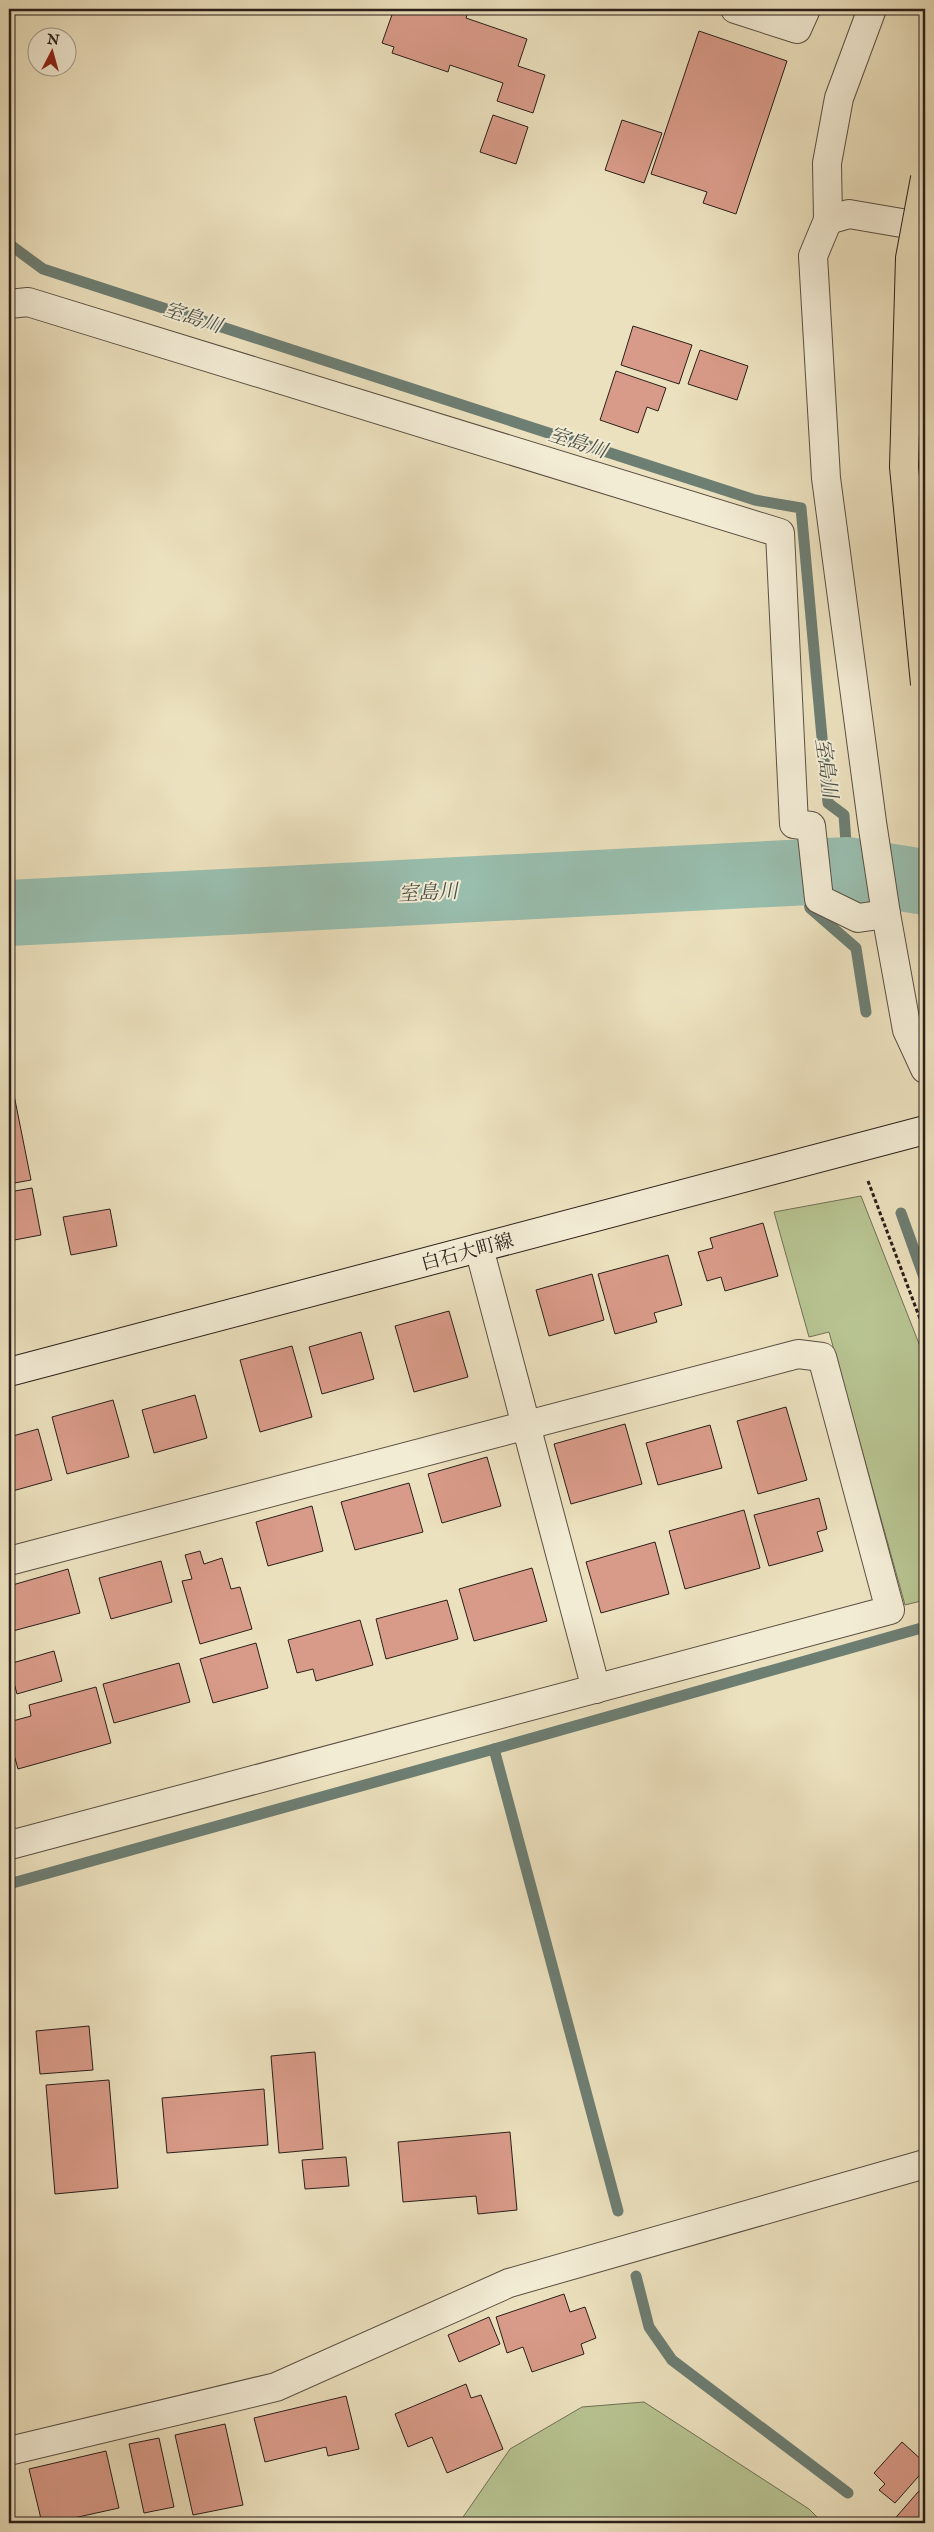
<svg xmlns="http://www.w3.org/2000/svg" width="934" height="2532" font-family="'IM FELL English','Noto Serif JP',serif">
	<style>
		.green { fill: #b7c391; stroke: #707156 }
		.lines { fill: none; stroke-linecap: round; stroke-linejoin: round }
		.stream { stroke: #6d7e73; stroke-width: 11 }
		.river { stroke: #99beae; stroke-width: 66 }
		.building { fill: #d99b89; stroke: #2a1f1a }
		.street-casing { stroke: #5a5043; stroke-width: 30 }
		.secondary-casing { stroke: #2a1f1a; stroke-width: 30 }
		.path { stroke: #2a1f1a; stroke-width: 3; stroke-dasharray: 4 2.5; stroke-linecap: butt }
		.street { stroke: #f3ecd5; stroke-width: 28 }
		.secondary { stroke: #f3ecd5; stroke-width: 28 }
		.highway-bridge-casing { stroke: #2a1f1a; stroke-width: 30; stroke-linecap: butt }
		.highway-bridge { stroke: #ece1be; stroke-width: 28 }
		.labels { text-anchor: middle; stroke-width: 4; stroke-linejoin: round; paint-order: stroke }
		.street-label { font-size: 19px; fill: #2a1f1a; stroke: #f3ecd5 }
		.water-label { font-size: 20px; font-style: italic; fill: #4b4f46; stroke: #f3ecd5 }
	</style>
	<rect width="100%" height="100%" fill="#ece1be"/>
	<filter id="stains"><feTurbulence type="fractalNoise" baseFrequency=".004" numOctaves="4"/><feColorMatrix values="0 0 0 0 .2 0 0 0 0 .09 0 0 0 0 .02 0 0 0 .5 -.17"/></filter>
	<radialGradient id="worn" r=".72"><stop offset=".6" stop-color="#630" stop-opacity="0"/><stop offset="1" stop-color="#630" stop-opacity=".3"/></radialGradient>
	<g class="green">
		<polygon points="861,1196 925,1359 925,1600 905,1605 829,1332 809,1337 774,1212"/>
		<polygon points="644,2402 809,2509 823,2523 456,2523 461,2520 510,2449 582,2407"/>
	</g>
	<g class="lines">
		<g class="stream">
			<polyline points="9,244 43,269 755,500 801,508 828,803 844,815 848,870"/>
			<polyline points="808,898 810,908 856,948 866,1012"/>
			<polyline points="901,1213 925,1280"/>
			<polyline points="494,1749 925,1627"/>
			<polyline points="9,1884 494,1749 618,2211"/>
			<polyline points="636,2276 649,2327 672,2360 848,2493"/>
		</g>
		<polyline class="river" points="9,913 848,870 925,882"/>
	</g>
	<g class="building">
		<polygon points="394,9 469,9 466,18 527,39 518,66 545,75 533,113 497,101 503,83 450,65 448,72 392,53 394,47 382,43"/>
		<polygon points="699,31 787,61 736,214 703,203 707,192 651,174"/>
		<polygon points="493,115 528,127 516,164 480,152"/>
		<polygon points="622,120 662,133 644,183 605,170"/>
		<polygon points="633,326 692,345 679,384 621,365"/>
		<polygon points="700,350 748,366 737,400 688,384"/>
		<polygon points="616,371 666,388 658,411 647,407 638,433 600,420"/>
		<polygon points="9,1085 12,1085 31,1180 9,1184"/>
		<polygon points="32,1188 41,1235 9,1241 9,1192"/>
		<polygon points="110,1209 117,1246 71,1255 63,1217"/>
		<polygon points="763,1223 778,1276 725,1291 721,1277 707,1281 698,1252 713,1248 710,1238"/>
		<polygon points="668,1255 682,1305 654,1313 657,1322 615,1334 598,1274"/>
		<polygon points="592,1274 604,1320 549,1336 536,1290"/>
		<polygon points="449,1311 468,1377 414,1392 395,1326"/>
		<polygon points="361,1332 374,1379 322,1394 309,1347"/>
		<polygon points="292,1346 312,1417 260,1432 240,1360"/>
		<polygon points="195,1395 207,1438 154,1453 142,1410"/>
		<polygon points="113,1400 129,1457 67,1474 52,1417"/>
		<polygon points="786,1407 807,1480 758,1494 737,1421"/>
		<polygon points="625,1424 642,1484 571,1504 554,1444"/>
		<polygon points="710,1425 722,1468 658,1485 646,1443"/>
		<polygon points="38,1429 52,1480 9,1492 9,1437"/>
		<polygon points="487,1457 501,1506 442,1523 428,1474"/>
		<polygon points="409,1483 423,1532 355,1550 341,1502"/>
		<polygon points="819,1498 827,1529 817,1532 823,1551 769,1566 754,1515"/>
		<polygon points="312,1506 323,1551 268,1566 256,1522"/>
		<polygon points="744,1510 760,1568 685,1589 669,1531"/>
		<polygon points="655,1542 669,1594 601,1613 586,1562"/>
		<polygon points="200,1551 204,1564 222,1558 231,1589 240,1587 252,1629 200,1644 182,1581 192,1579 185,1555"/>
		<polygon points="161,1561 172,1602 111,1619 99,1578"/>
		<polygon points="532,1568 547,1621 474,1641 459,1589"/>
		<polygon points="68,1569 80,1613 9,1632 9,1586"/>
		<polygon points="447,1600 458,1639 386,1659 376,1619"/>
		<polygon points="360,1620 373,1665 316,1681 313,1669 297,1673 288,1640"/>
		<polygon points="256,1643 268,1688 213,1703 200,1659"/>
		<polygon points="54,1651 62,1681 17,1694 9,1664"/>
		<polygon points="179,1663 190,1702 114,1723 103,1684"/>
		<polygon points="96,1687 111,1743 18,1769 9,1737 9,1722 31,1716 29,1705"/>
		<polygon points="89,2026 93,2070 40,2074 36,2031"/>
		<polygon points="315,2052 323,2149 279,2153 271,2056"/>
		<polygon points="109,2080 118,2188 55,2194 46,2085"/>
		<polygon points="264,2089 268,2145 167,2153 162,2098"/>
		<polygon points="510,2132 517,2210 478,2214 476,2196 403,2202 398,2142"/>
		<polygon points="346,2157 349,2186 305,2189 302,2160"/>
		<polygon points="564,2294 570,2312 585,2307 596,2338 581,2344 584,2354 532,2372 523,2347 507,2353 496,2317"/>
		<polygon points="489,2317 500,2344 459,2362 448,2335"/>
		<polygon points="466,2384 471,2398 481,2395 503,2449 447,2473 432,2437 408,2447 395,2414"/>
		<polygon points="346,2396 359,2449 328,2456 326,2447 265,2462 254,2418"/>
		<polygon points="225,2424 243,2505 193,2515 175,2435"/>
		<polygon points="159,2438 174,2507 144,2513 129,2444"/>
		<polygon points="902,2442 925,2463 925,2469 895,2503 879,2490 885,2484 874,2473"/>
		<polygon points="106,2451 119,2508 51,2523 42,2523 29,2469"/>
		<polygon points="925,2484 925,2523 891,2523"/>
		<polygon points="9,2496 11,2496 15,2523 9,2523"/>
	</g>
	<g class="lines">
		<g class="street-casing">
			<g id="street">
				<polyline points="735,9 797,29 806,9"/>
				<polyline points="872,9 839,98 827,163 828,220 813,256 826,478 872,822 886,914 907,1030 925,1069"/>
				<polyline points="828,220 849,214 925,227"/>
				<polyline points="9,304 28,302 780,533 794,824 811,826 819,899 858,918 886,914"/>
				<polyline points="479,1248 596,1689"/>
				<polyline points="9,1561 798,1354 822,1357 890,1610 14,1844 9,1841"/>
				<polyline points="9,2451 276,2387 509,2283 925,2164"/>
			</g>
		</g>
		<g class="secondary-casing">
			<polyline id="secondary" points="9,1372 925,1130"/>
		</g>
		<polyline class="path" points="868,1181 925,1332"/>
		<use href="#street" class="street"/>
		<use href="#secondary" class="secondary"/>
		<g class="highway-bridge-casing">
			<polyline id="highway-bridge" points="925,178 910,258 904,467 925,684"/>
		</g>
		<use href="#highway-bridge" class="highway-bridge"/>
	</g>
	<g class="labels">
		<g class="street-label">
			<text transform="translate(467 1251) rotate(-15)" y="7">白石大町線</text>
		</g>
		<g class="water-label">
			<text transform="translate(193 317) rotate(18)" y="7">室島川</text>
			<text transform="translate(578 442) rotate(18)" y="7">室島川</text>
			<text transform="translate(827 768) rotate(82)" y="7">室島川</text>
			<text transform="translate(428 892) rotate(-3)" y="7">室島川</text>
		</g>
	</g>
	<rect width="934" height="2532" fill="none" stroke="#ece1be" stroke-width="30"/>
	<rect x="10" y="10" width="914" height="2512" fill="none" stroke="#2a1f1a" stroke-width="2.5"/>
	<rect x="15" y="15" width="904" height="2502" fill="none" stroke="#2a1f1a"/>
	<g transform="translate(52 52) rotate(6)"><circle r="24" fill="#f3ecd5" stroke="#a39a8a"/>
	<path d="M0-4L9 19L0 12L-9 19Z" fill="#8f2418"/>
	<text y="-8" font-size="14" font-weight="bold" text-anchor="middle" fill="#2a1f1a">N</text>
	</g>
	<rect width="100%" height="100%" filter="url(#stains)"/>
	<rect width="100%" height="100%" fill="url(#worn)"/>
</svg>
